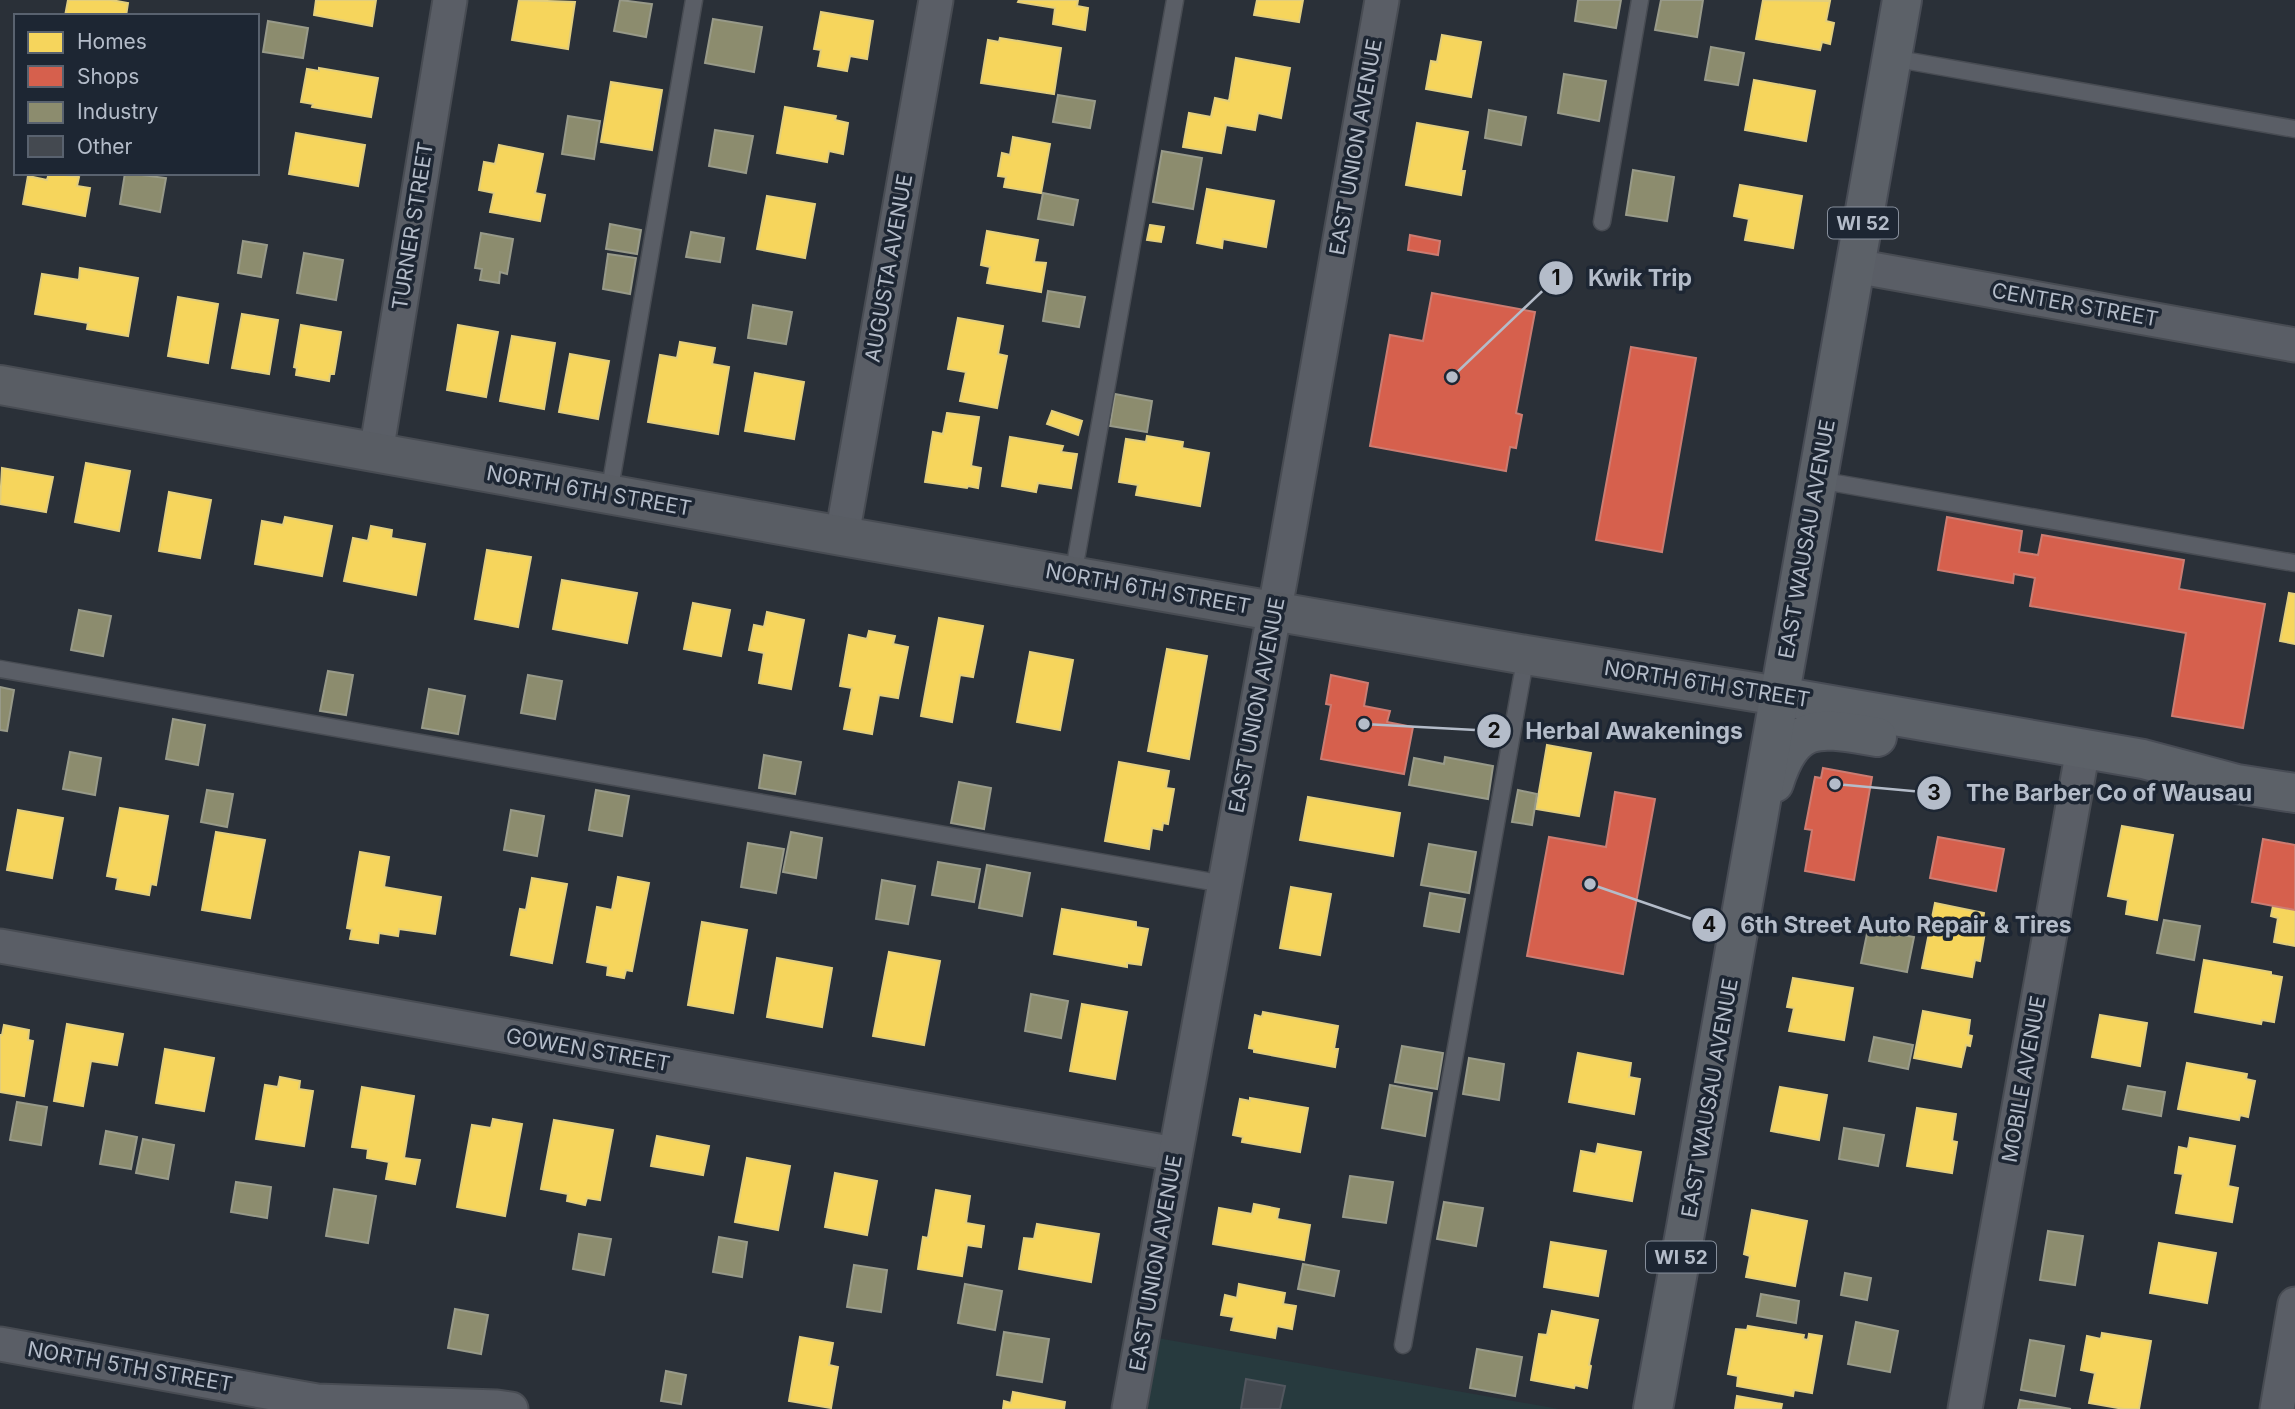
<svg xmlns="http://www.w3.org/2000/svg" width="2295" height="1409" font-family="Inter,sans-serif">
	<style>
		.green { fill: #273a3e }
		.homes { fill: #f6d55c; stroke: #e2ce7d; stroke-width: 2 }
		.shops { fill: #d6604d; stroke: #cc7c72; stroke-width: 2 }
		.industry { fill: #8c8c6e; stroke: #989a89; stroke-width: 2 }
		.building { fill: #444950; stroke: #52575f; stroke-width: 2 }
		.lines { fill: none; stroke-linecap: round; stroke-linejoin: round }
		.service-casing { stroke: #484c53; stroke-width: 19 }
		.minor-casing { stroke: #484c53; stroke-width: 37 }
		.secondary-casing { stroke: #484c53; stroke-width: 42 }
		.primary-casing { stroke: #484c55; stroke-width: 42 }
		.service { stroke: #5a5e66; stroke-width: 16 }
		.minor { stroke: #5a5e66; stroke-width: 33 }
		.secondary { stroke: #595d64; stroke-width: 38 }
		.primary { stroke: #5c6168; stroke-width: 38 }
		.labels { text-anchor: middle; stroke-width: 7; stroke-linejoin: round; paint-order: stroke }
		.shield { fill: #1d2633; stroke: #878f9c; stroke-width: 2 }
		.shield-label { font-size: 19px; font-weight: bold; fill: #b4bcc9 }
		.street-label { font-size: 21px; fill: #b4bcc9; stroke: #1d2633 }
		.leader { fill: none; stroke: #b4bcc9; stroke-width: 2.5 }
		.callout-dot { fill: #b4bcc9; stroke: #1d2633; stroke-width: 2.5 }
		.mark-label { font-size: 21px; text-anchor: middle; font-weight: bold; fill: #111 }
		.callout-label { font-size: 23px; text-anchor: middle; font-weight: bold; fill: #b4bcc9; stroke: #1d2633; stroke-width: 7; stroke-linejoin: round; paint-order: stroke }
	</style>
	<rect width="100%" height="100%" fill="#2a3038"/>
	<polygon class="green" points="1146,1336 1559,1409 1133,1409"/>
	<g class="homes">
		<polygon points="68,0 111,0 128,3 126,16 65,16"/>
		<polygon points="316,0 376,0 372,26 314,15"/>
		<polygon points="519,0 575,2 568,49 512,40"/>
		<polygon points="1019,0 1078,0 1077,6 1088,8 1085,30 1053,24 1055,8 1018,2"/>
		<polygon points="1257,0 1303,0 1299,22 1254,15"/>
		<polygon points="1763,0 1830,1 1826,21 1834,23 1830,44 1822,42 1820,50 1756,39"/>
		<polygon points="821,12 873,21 867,59 850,56 847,71 818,66 821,50 814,49"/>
		<polygon points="1442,35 1481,42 1471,97 1426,89 1431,61 1437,62"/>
		<polygon points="1000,38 1061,48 1054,94 981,83 988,40 999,42"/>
		<polygon points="1236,58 1290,68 1281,118 1258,113 1255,130 1226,125 1221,153 1183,147 1189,113 1211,117 1215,98 1229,101"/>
		<polygon points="319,68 378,78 371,117 312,107 313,104 301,102 307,69 319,71"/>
		<polygon points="1754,80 1815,91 1806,141 1745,130"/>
		<polygon points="611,82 662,90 652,150 601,142"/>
		<polygon points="785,107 836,116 835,120 848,123 843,154 829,151 827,162 777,153"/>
		<polygon points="1417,123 1468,132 1461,171 1465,171 1461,195 1406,185"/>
		<polygon points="296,133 365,145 358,186 289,174"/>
		<polygon points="1013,137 1050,144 1041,193 1004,187 1006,177 998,176 1002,153 1010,155"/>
		<polygon points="499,145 543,154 535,193 545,195 540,221 490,212 494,193 479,190 484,162 495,164"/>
		<polygon points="49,173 79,177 77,186 90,188 85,216 23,204 28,176 47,180"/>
		<polygon points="1740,185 1802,196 1793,248 1745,240 1749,219 1734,216"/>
		<polygon points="1207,189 1274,201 1266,247 1223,239 1222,248 1197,243"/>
		<polygon points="767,196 815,204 805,258 757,249"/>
		<polygon points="1150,225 1164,227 1161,242 1147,240"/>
		<polygon points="987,231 1038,240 1034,262 1046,263 1041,292 987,283 990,267 981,265"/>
		<polygon points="80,268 138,278 128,336 87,329 88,323 35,314 42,274 79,280"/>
		<polygon points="178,297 218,304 208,363 168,356"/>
		<polygon points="242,314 278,320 269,374 232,368"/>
		<polygon points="958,318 1003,326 998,354 1007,356 997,408 960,401 966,372 948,369"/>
		<polygon points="301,325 341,332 334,374 330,374 329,381 296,375 297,368 294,367"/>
		<polygon points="458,325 498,332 486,397 447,390"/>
		<polygon points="512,336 555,343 544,409 500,401"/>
		<polygon points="680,342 715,348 712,364 729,367 718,434 648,422 660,355 677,358"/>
		<polygon points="570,354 609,361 598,419 559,412"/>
		<polygon points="755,373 804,382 794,439 745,431"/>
		<polygon points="1052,411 1082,421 1078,435 1047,424"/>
		<polygon points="947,413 979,417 971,466 981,468 978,488 968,486 967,488 925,482 933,432 943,434"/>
		<polygon points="1147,436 1183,442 1182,448 1209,453 1200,506 1136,495 1138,485 1119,482 1126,439 1146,442"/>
		<polygon points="1010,437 1063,446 1061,452 1077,454 1071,488 1038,483 1036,492 1002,486"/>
		<polygon points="86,463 130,471 119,531 75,522"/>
		<polygon points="2,468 53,477 46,512 0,504"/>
		<polygon points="169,492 211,500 200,558 159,551"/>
		<polygon points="285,517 332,526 322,576 255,564 262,521 283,525"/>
		<polygon points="371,526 392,530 391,538 425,544 416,595 344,581 353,538 368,541"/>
		<polygon points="487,550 531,557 518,627 475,619"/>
		<polygon points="562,580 637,593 627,643 553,629"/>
		<polygon points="2289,593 2295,594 2295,644 2280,641"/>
		<polygon points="693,603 730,610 721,656 684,649"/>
		<polygon points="767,612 804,620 791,689 759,683 764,653 749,650 754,625 764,627"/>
		<polygon points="939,618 983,626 973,677 960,675 952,722 921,716"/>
		<polygon points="869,631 895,636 893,644 908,647 898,698 879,695 872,734 844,729 852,688 840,686 849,635 867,639"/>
		<polygon points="1167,649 1207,656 1189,759 1148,751"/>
		<polygon points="1030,652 1073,660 1060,730 1017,722"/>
		<polygon points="1547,745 1591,753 1579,816 1536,809"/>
		<polygon points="1119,762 1169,771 1166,788 1174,789 1168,824 1163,823 1162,830 1152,828 1149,849 1105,841"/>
		<polygon points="1308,797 1400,813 1393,856 1300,840"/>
		<polygon points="120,808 168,816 156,885 151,884 149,895 116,889 118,878 107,876"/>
		<polygon points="18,810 63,818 52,878 7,870"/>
		<polygon points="2122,826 2173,835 2157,920 2126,914 2128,900 2108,896"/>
		<polygon points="216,832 265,840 250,918 202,910"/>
		<polygon points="360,852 389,857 384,887 441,897 435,934 399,929 398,936 379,933 378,943 350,939 352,929 347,928"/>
		<polygon points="618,877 649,883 632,971 626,970 624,978 607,975 608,966 587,962 597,907 612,910"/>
		<polygon points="532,878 567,884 552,963 511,955 520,909 526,910"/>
		<polygon points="1291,887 1331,894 1320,955 1280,948"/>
		<polygon points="1935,903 1984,913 1981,931 1985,932 1980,961 1975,960 1972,977 1922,968"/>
		<polygon points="2273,906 2295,910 2295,946 2274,942 2278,918 2271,916"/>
		<polygon points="1062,909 1136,922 1136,927 1148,929 1141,965 1127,963 1127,967 1054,954"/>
		<polygon points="702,922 747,930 733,1013 688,1005"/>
		<polygon points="889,952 940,961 924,1045 873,1036"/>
		<polygon points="777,958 832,968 822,1027 767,1017"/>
		<polygon points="2204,960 2271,972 2271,975 2282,977 2274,1022 2262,1020 2261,1024 2195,1012"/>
		<polygon points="1793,978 1853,988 1844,1040 1789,1031 1794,1008 1787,1007"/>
		<polygon points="1082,1004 1127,1012 1115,1079 1070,1071"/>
		<polygon points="1923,1011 1970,1020 1968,1035 1972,1036 1970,1046 1966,1045 1961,1067 1914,1058"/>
		<polygon points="1263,1012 1338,1026 1334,1049 1338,1049 1335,1067 1254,1052 1254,1049 1249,1048 1255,1015 1262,1017"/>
		<polygon points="2100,1015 2147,1023 2140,1066 2092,1057"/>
		<polygon points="67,1024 123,1034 117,1065 91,1061 83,1106 54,1101"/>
		<polygon points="4,1025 29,1030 28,1040 33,1041 24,1096 0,1092 0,1035 2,1035"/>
		<polygon points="165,1049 214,1058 204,1111 156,1103"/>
		<polygon points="1578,1053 1631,1063 1629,1077 1640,1079 1634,1114 1569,1102"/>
		<polygon points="2187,1063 2247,1074 2246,1079 2255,1081 2248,1117 2240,1115 2239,1120 2178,1109"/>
		<polygon points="280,1077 300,1081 299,1089 313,1091 304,1146 256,1139 265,1085 278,1087"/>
		<polygon points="362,1087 414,1096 404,1158 420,1160 415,1184 386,1179 389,1162 367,1158 368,1149 352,1147"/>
		<polygon points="1780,1087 1827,1095 1819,1140 1771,1131"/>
		<polygon points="1250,1098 1308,1108 1300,1152 1242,1142 1243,1137 1233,1135 1240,1099 1250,1101"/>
		<polygon points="1917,1108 1956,1114 1952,1141 1957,1142 1952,1173 1907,1166"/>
		<polygon points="493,1119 522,1124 505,1216 457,1207 472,1125 491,1128"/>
		<polygon points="554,1120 613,1130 600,1200 587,1198 585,1205 567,1201 568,1194 541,1189"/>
		<polygon points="657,1136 709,1146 703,1175 651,1166"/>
		<polygon points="2190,1138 2235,1146 2228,1186 2238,1188 2232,1222 2176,1213 2183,1174 2175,1173 2179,1147 2188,1149"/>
		<polygon points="1598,1144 1641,1152 1632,1201 1574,1191 1581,1151 1596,1154"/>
		<polygon points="747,1158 790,1166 778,1230 735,1222"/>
		<polygon points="835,1173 877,1181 867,1235 825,1227"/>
		<polygon points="936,1190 970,1196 966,1223 984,1226 981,1247 967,1245 962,1276 918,1269 923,1237 928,1238"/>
		<polygon points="1254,1204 1279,1209 1277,1219 1310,1225 1304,1260 1213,1244 1219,1208 1252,1214"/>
		<polygon points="1752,1210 1807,1221 1795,1286 1746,1277 1750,1256 1744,1254"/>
		<polygon points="1037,1224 1099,1234 1091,1282 1019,1269 1024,1238 1034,1239"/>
		<polygon points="1551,1242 1606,1251 1598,1296 1544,1287"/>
		<polygon points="2159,1243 2216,1253 2207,1303 2150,1293"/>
		<polygon points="1239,1284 1285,1293 1283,1304 1296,1306 1292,1329 1277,1326 1275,1338 1231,1330 1234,1317 1221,1315 1225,1295 1237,1298"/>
		<polygon points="1552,1311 1598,1320 1589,1365 1591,1366 1587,1388 1575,1385 1574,1388 1531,1380 1539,1334 1547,1335"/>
		<polygon points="1748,1326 1804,1335 1803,1339 1808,1340 1809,1334 1822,1336 1812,1393 1794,1390 1793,1396 1737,1386 1738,1376 1728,1374 1736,1329 1747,1330"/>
		<polygon points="2102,1333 2151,1341 2139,1409 2124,1409 2089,1403 2095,1373 2081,1370 2087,1336 2101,1339"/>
		<polygon points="800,1337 833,1343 829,1365 838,1367 831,1408 789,1401"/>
		<polygon points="1013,1392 1065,1402 1064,1409 1003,1409 1004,1401 1011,1403"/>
		<polygon points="1737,1396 1782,1404 1781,1409 1735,1409"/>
	</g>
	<g class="shops">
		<polygon points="1410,235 1440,241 1438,255 1408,250"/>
		<polygon points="1432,293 1535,312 1516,413 1522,415 1519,431 1516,448 1510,447 1506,471 1370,446 1390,335 1423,341"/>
		<polygon points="1631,347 1696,358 1662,552 1596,540"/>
		<polygon points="1947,517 2022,531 2019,552 2038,555 2042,535 2184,560 2179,589 2265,604 2243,728 2172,716 2186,633 2030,606 2035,578 2014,574 2013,583 1938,570"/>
		<polygon points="1331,675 1368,683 1364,706 1390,711 1387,722 1413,727 1404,774 1321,759 1331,705 1326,704"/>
		<polygon points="1823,768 1872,777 1854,880 1805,871 1812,830 1805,829 1815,777 1821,778"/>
		<polygon points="1615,792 1655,799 1623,974 1527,956 1549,837 1606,847"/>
		<polygon points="1938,837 2004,849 1996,891 1930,878"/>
		<polygon points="2263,839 2295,845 2295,910 2252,902"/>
	</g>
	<g class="industry">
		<polygon points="620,0 652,4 646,37 614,31"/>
		<polygon points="1578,0 1621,0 1616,28 1575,21"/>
		<polygon points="1661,0 1703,0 1697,37 1655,30"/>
		<polygon points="713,19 762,27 754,72 705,63"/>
		<polygon points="268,21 308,28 303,58 263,52"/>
		<polygon points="1711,47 1744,53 1738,85 1705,80"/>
		<polygon points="1564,74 1606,81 1599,121 1558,113"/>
		<polygon points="1058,95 1095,101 1090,128 1053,122"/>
		<polygon points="1489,110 1526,117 1521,145 1485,138"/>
		<polygon points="568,116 600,121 594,159 562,154"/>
		<polygon points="715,130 753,136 746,173 709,166"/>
		<polygon points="1162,151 1202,158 1193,209 1153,202"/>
		<polygon points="1633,170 1674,177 1667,221 1626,215"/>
		<polygon points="125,173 166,178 160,212 120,204"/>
		<polygon points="1043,193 1078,200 1073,225 1038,219"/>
		<polygon points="610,224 641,230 637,254 606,249"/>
		<polygon points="691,232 724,238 720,262 686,257"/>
		<polygon points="481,233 513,239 507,274 500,272 499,283 480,280 482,269 475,268"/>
		<polygon points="243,241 267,245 261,277 238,273"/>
		<polygon points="304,253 343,260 336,300 297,293"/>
		<polygon points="608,254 636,258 630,294 603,289"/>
		<polygon points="1048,291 1085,297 1079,327 1043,321"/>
		<polygon points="753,305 792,312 786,344 748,338"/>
		<polygon points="1115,394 1152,401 1147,432 1110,426"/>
		<polygon points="79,610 111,616 103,656 71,650"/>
		<polygon points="328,671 353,675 346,715 320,711"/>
		<polygon points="528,675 562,681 555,719 521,713"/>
		<polygon points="0,687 14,690 7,731 0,730"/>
		<polygon points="429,689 465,696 458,734 422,728"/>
		<polygon points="173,719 205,725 198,765 166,759"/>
		<polygon points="70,752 101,758 95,795 63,789"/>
		<polygon points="764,755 801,762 795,794 759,788"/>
		<polygon points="1445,757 1493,766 1488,799 1409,785 1414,758 1444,764"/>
		<polygon points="959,782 991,788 984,829 951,823"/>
		<polygon points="207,790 233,794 227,827 201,822"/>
		<polygon points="596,790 629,796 622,836 589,830"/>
		<polygon points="1518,790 1537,794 1532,825 1512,822"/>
		<polygon points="511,810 544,816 537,856 504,850"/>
		<polygon points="791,832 822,838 816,878 783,872"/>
		<polygon points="748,843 784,849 776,893 741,887"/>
		<polygon points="1429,844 1476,852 1469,893 1421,885"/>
		<polygon points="938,862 980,869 974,902 932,895"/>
		<polygon points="987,865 1030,873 1022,916 979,908"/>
		<polygon points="882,880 915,886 908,924 876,919"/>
		<polygon points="1430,893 1465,899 1459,932 1424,926"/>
		<polygon points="2164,920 2200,926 2194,960 2157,953"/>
		<polygon points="1868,929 1914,937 1907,972 1861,963"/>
		<polygon points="1031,994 1068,1001 1061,1038 1025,1031"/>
		<polygon points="1874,1037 1913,1045 1908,1069 1869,1061"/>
		<polygon points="1402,1046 1443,1053 1437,1089 1395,1082"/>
		<polygon points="1469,1058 1504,1064 1499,1100 1463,1094"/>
		<polygon points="1390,1085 1432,1093 1425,1136 1382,1128"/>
		<polygon points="2128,1086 2165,1092 2161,1116 2123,1109"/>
		<polygon points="17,1102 47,1107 41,1145 10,1140"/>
		<polygon points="1844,1128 1884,1135 1878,1166 1839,1159"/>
		<polygon points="106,1131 137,1137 131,1169 100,1164"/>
		<polygon points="143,1139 174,1145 168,1179 136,1173"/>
		<polygon points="1350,1176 1393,1182 1386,1223 1343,1217"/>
		<polygon points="236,1182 271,1187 267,1218 231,1212"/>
		<polygon points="334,1189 376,1196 368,1243 326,1236"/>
		<polygon points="1444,1202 1483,1208 1476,1246 1437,1239"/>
		<polygon points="2048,1231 2083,1236 2075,1285 2040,1280"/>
		<polygon points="579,1234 611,1239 604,1275 573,1269"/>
		<polygon points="719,1237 747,1242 742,1277 713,1272"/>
		<polygon points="1303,1264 1339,1271 1334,1296 1298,1289"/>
		<polygon points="854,1265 887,1270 881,1312 847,1307"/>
		<polygon points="1845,1273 1871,1278 1867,1300 1841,1295"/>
		<polygon points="965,1284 1002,1291 995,1330 958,1323"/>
		<polygon points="1761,1294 1799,1301 1796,1323 1757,1316"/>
		<polygon points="455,1309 488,1315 481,1354 448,1348"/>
		<polygon points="1856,1322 1898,1331 1890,1372 1848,1364"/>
		<polygon points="1004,1332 1049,1339 1042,1382 997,1375"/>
		<polygon points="2030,1340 2064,1346 2055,1396 2021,1390"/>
		<polygon points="1477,1349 1522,1357 1515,1396 1470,1388"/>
		<polygon points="666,1371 686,1375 681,1404 661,1401"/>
		<polygon points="2020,1400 2071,1409 2018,1409"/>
	</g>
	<polygon class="building" points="1246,1379 1285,1386 1280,1409 1241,1409"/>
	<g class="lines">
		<g class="service-casing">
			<g id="service">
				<polyline points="1892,58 2295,129"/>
				<polyline points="1602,222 1640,0"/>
				<polyline points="1818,480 2295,563"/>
				<polyline points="609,494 694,0"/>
				<polyline points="1073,576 1175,0"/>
				<polyline points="0,669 1224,884"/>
				<polyline points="1403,1345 1526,655"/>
			</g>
		</g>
		<g class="minor-casing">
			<g id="minor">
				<polyline points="1855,266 2295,345"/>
				<polyline points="376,453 450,0"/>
				<polyline points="842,536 936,0"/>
				<polyline points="0,946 1175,1154"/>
				<polyline points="0,1344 317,1401 497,1407 511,1409"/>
				<polyline points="1129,1409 1282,570 1382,0"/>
				<polyline points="1965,1409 2083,749"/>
				<polyline points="2277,1409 2295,1304"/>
			</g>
		</g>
		<g class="secondary-casing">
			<polyline id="secondary" points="0,385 842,536 1526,655 1779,696"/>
		</g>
		<g class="primary-casing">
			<g id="primary">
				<polyline points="1779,696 2143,759 2237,784 2295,793"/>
				<path d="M1774 783C1794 719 1821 728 1877 737"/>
				<path d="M1653 1409C1739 940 1819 470 1902 0"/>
			</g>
		</g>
		<use href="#service" class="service"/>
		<use href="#minor" class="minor"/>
		<use href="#secondary" class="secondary"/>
		<use href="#primary" class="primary"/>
	</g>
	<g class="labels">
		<g class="shield">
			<rect x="1828" y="207.5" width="70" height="31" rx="5"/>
			<rect x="1646" y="1241.5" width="70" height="31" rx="5"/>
		</g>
		<g class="shield-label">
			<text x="1863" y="230">WI 52</text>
			<text x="1681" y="1264">WI 52</text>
		</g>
		<g class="street-label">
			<text transform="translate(1356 147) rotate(-80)" y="7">EAST UNION AVENUE</text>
			<text transform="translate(413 226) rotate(-81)" y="7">TURNER STREET</text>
			<text transform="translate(889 268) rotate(-80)" y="7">AUGUSTA AVENUE</text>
			<text transform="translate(2075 305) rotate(10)" y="7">CENTER STREET</text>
			<text transform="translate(589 491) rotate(10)" y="7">NORTH 6TH STREET</text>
			<text transform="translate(1807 539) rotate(-80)" y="7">EAST WAUSAU AVENUE</text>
			<text transform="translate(1148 589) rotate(10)" y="7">NORTH 6TH STREET</text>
			<text transform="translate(1707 684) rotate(9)" y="7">NORTH 6TH STREET</text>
			<text transform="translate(1257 705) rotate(-79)" y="7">EAST UNION AVENUE</text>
			<text transform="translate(588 1050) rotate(10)" y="7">GOWEN STREET</text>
			<text transform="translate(2024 1079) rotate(-80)" y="7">MOBILE AVENUE</text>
			<text transform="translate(1710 1098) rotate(-80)" y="7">EAST WAUSAU AVENUE</text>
			<text transform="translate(1156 1263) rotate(-80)" y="7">EAST UNION AVENUE</text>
			<text transform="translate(130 1367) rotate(10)" y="7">NORTH 5TH STREET</text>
		</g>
	</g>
	<path class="leader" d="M1452 377L1556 278M1364 724L1494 731M1835 784L1934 793M1590 884L1709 925"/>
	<g class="callout-dot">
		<circle cx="1452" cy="377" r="7"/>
		<circle cx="1364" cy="724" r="7"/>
		<circle cx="1835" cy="784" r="7"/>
		<circle cx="1590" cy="884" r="7"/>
		<circle cx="1556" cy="278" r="18"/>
		<circle cx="1494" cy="731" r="18"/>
		<circle cx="1934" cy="793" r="18"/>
		<circle cx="1709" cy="925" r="18"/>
	</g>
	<g class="mark-label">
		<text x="1556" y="285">1</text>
		<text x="1494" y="738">2</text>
		<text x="1934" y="800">3</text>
		<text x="1709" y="932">4</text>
	</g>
	<g class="callout-label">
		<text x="1640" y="286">Kwik Trip</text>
		<text x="1634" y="739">Herbal Awakenings</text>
		<text x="2109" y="801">The Barber Co of Wausau</text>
		<text x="1906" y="933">6th Street Auto Repair &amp; Tires</text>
	</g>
	<rect x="14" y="14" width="245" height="161" fill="#1d2633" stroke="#59626f" stroke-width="2"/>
	<rect x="28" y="32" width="35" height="21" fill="#f6d55c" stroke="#59626f" stroke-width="2"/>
	<text x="77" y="49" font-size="21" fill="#b4bcc9">Homes</text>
	<rect x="28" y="66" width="35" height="21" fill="#d6604d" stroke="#59626f" stroke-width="2"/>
	<text x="77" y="84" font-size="21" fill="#b4bcc9">Shops</text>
	<rect x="28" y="102" width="35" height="21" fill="#8c8c6e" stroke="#59626f" stroke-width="2"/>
	<text x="77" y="119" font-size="21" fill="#b4bcc9">Industry</text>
	<rect x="28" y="136" width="35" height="21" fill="#444950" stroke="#59626f" stroke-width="2"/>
	<text x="77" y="154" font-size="21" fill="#b4bcc9">Other</text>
</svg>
